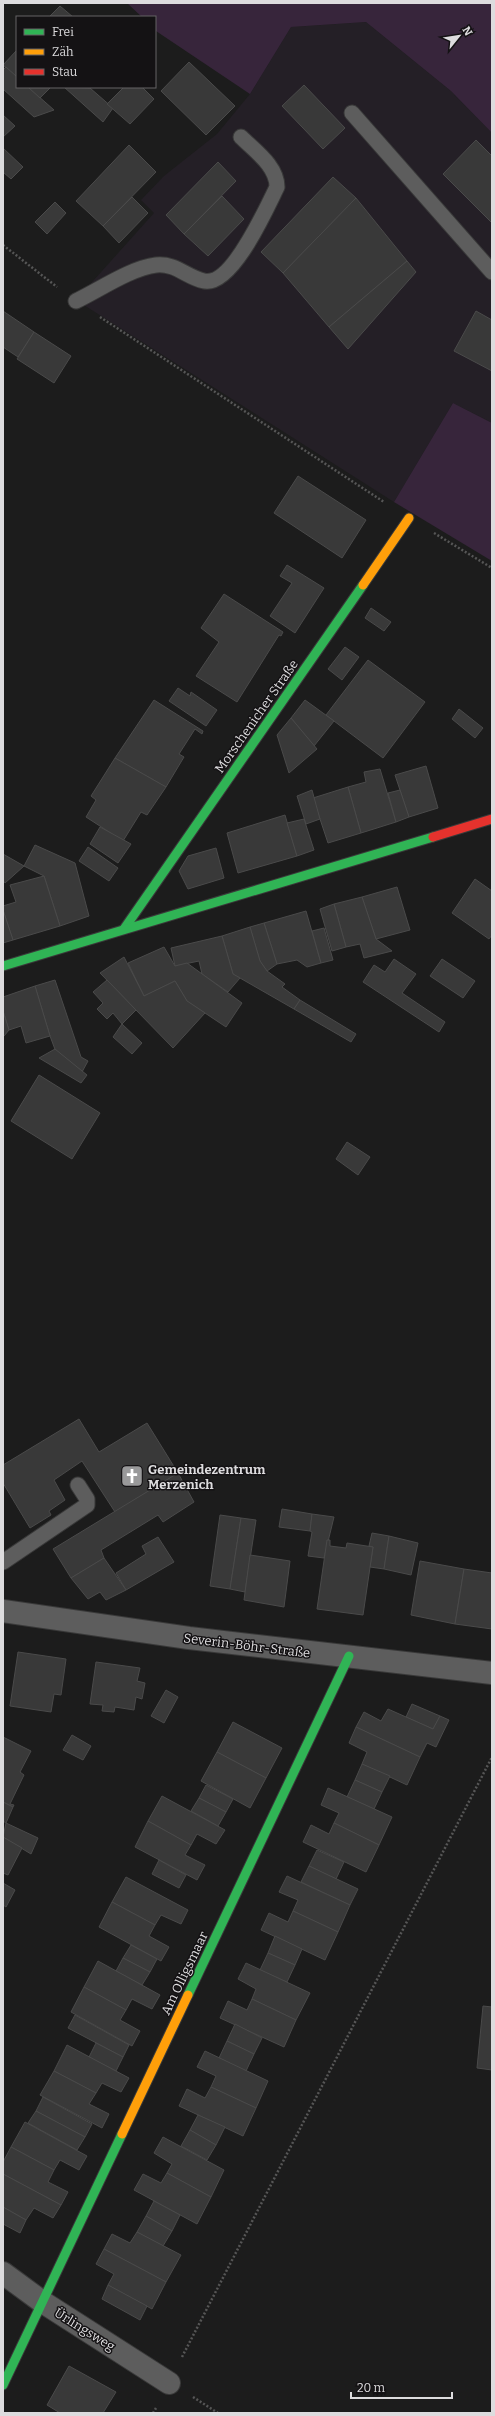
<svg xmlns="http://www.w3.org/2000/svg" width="495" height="2416" font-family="Bitter,serif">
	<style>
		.built { fill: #241f26 }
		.green { fill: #37253b }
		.building { fill: #393939; stroke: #4a4a4a }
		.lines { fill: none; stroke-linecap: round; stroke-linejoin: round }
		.lane-casing { stroke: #393939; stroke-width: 17 }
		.street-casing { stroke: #393939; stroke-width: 24 }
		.fast-casing { stroke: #393939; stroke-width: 11 }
		.slow-casing { stroke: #393939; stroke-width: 11 }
		.jam-casing { stroke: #393939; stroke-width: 11 }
		.path { stroke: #565656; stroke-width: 2.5; stroke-dasharray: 2 2; stroke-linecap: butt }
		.lane { stroke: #5d5d5d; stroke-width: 15 }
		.street { stroke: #5d5d5d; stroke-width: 22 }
		.fast { stroke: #30b455; stroke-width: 9 }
		.slow { stroke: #ff9f0a; stroke-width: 9 }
		.jam { stroke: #e5322d; stroke-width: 9 }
		.labels { text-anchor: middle; stroke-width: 3; stroke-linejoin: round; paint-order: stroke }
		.street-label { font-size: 13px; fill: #dddcde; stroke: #141214 }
		.poi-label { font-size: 13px; font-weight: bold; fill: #dddcde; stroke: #141214; text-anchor: start }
	</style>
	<rect width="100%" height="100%" fill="#1c1c1c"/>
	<polygon class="built" points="366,22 451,91 492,133 492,423 453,403 394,502 76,300 154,213 141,200 164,176 217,134 250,94 291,27"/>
	<g class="green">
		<polygon points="127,3 492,3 492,133 451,91 366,22 291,27 250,94 156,31 155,17 142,17"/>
		<polygon points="453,403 492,423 492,561 394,502"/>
	</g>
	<g class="building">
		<polygon points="60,6 73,17 49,17"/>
		<polygon points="17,50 17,77 3,65"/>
		<polygon points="189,62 235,106 206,135 161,91"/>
		<polygon points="6,67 17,77 17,87 28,87 54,110 34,117 3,89 3,70"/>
		<polygon points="304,85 345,128 323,149 282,106"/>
		<polygon points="28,87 51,87 40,98"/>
		<polygon points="64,87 90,88 113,108 103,122"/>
		<polygon points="124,87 142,87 154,99 130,124 107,104"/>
		<polygon points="3,115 15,126 3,137"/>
		<polygon points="476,140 492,156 492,223 443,174"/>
		<polygon points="129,145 156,172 103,226 76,201"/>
		<polygon points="3,148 23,167 11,179 3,172"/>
		<polygon points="218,162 236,181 184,234 166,215"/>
		<polygon points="333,177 356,198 283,273 261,252"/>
		<polygon points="222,196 244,219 208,256 184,234"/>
		<polygon points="132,197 148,213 119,243 103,226"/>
		<polygon points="356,198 407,261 329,327 283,273"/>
		<polygon points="55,202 66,213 47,234 35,222"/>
		<polygon points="407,261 416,272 348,349 329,327"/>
		<polygon points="3,311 34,332 18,357 3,347"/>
		<polygon points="476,311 492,320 492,371 454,351"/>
		<polygon points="34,332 71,356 54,383 17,359"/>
		<polygon points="298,476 366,520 342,558 274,513"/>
		<polygon points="287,565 324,588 295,633 270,616 292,583 280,576"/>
		<polygon points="224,594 283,632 281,636 279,635 237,702 196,676 219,642 201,628"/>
		<polygon points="371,608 391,622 384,631 365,618"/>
		<polygon points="345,647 359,657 342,680 328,669"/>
		<polygon points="368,660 425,702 383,758 326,715"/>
		<polygon points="178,688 190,696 191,692 217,710 206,726 169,701"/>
		<polygon points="154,700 203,731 202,734 195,729 179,754 184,757 166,787 115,758"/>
		<polygon points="305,700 334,721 314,746 291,718"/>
		<polygon points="459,709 483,728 475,738 452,719"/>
		<polygon points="291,718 317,749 289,773 277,735"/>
		<polygon points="115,758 166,787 147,815 141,812 123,841 86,817 96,800 91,796"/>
		<polygon points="426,766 438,808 409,817 395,775"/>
		<polygon points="380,769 396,822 361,833 348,787 366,782 364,772"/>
		<polygon points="348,787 361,833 328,843 313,798"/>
		<polygon points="312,790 320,819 306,824 297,796"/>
		<polygon points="400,790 409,817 396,822 388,793"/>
		<polygon points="285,815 297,856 238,873 227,833"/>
		<polygon points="304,819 314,850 297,856 287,823"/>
		<polygon points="100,827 131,844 118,863 90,844"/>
		<polygon points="35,845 75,863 89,916 60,926 44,876 24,866"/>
		<polygon points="88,847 118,868 109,881 79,861"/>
		<polygon points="216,848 224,878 188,889 179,871 188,856"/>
		<polygon points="3,854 24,866 5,883 3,880"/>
		<polygon points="44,876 60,926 13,940 3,910 3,906 16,902 10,885"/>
		<polygon points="475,879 492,891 492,935 489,939 452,913"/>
		<polygon points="397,887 410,930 376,939 362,897"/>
		<polygon points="362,897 376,939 392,951 364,958 360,944 346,947 334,904"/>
		<polygon points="334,904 346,947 332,951 320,909"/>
		<polygon points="3,910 13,940 3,943"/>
		<polygon points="306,911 321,963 307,967 297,960 277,964 264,923"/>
		<polygon points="264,923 277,964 267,971 260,961 250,927"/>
		<polygon points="250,927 260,961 267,971 285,984 282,987 300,1000 294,1009 233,974 222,936"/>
		<polygon points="324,928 333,960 321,963 312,931"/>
		<polygon points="222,936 233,974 240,978 228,992 202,974 199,961 175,966 171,948"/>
		<polygon points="164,947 175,966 187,963 242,1003 226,1027 187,1001 175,981 144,996 128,963"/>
		<polygon points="124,957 144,996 175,981 187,1001 205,1013 173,1048 100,973"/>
		<polygon points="394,959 416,974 402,993 445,1022 439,1032 363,982 374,965 385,972"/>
		<polygon points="442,959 475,981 463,998 430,976"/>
		<polygon points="55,980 81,1057 88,1061 82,1072 56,1052 50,1036 35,986"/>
		<polygon points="107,980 136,1010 122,1024 113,1013 107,1019 97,1009 103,1003 93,992"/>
		<polygon points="35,986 50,1036 26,1043 21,1026 9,1030 3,1011 3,997"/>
		<polygon points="300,1000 356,1034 351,1042 294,1009"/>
		<polygon points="3,1011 9,1030 4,1036 3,1036"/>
		<polygon points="122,1024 142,1043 132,1054 113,1037"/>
		<polygon points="55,1049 87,1075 81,1083 39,1058"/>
		<polygon points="39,1075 100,1113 72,1159 11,1121"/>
		<polygon points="347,1142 370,1157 358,1175 336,1159"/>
		<polygon points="79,1419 99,1452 147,1423 178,1473 115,1512 82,1461 54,1480 65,1500 49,1511 51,1515 30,1528 3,1483 3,1465"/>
		<polygon points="178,1473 194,1502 163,1522 158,1515 101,1550 104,1558 71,1578 53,1549"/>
		<polygon points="282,1509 312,1514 310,1531 279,1527"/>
		<polygon points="312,1514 334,1517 324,1558 308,1556 312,1532 310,1531"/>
		<polygon points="220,1515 241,1518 230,1589 210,1586"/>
		<polygon points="241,1518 256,1520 245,1592 230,1589"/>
		<polygon points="372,1533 389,1536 384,1569 370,1567 373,1547 369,1546"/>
		<polygon points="389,1536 418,1543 411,1575 384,1569"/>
		<polygon points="158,1537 174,1562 126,1590 116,1573 146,1554 142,1546"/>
		<polygon points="327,1540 330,1540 330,1546 346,1548 347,1543 373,1547 363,1615 317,1609"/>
		<polygon points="250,1555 290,1561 284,1607 244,1600"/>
		<polygon points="104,1558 126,1590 106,1600 100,1592 88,1599 71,1578"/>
		<polygon points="420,1561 464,1569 455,1624 411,1615"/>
		<polygon points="464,1569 492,1573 492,1629 455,1624"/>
		<polygon points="18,1652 66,1659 61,1695 54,1694 51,1712 10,1706"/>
		<polygon points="96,1662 140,1668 137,1681 145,1683 142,1699 136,1697 134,1710 115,1707 114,1712 102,1711 103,1705 90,1704"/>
		<polygon points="166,1690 178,1697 164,1723 151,1716"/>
		<polygon points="412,1704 440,1716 433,1729 406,1717"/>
		<polygon points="388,1709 433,1729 440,1716 449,1720 436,1747 427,1743 420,1757 356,1727 364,1712 381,1721"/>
		<polygon points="233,1722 282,1748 266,1778 217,1752"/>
		<polygon points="356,1727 420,1757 407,1785 362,1764 367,1752 349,1743"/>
		<polygon points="72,1735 91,1746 83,1760 63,1750"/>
		<polygon points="3,1737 31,1751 20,1772 24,1775 10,1804 14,1805 13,1807 3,1802"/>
		<polygon points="217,1752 266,1778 250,1808 201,1781"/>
		<polygon points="362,1764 390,1776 382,1792 355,1780"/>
		<polygon points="355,1780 382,1792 374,1809 347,1797"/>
		<polygon points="206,1785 233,1799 226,1812 199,1798"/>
		<polygon points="328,1788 392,1817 379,1845 334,1823 339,1813 321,1805"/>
		<polygon points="162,1796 225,1830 216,1844 197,1834 191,1845 148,1821"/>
		<polygon points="199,1798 226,1812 218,1826 191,1811"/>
		<polygon points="3,1802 13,1807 6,1823 3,1821"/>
		<polygon points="148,1821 191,1845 185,1855 205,1865 197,1880 135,1847"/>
		<polygon points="6,1823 38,1838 31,1854 3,1837"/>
		<polygon points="334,1823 379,1845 366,1872 303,1842 311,1825 329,1834"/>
		<polygon points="3,1837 22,1848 8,1875 3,1873"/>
		<polygon points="317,1850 344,1862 336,1879 309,1866"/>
		<polygon points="159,1860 186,1875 179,1888 152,1874"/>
		<polygon points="309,1866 358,1889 350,1905 301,1882"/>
		<polygon points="287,1876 350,1905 338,1932 293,1911 298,1900 279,1892"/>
		<polygon points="126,1877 188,1910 181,1924 161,1915 155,1925 112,1902"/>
		<polygon points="3,1883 15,1890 6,1907 3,1905"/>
		<polygon points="112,1902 155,1925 149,1936 169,1947 161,1961 99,1927"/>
		<polygon points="293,1911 338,1932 325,1960 261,1930 269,1913 288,1922"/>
		<polygon points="275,1936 302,1949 295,1965 268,1953"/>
		<polygon points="131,1945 157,1959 150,1972 123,1958"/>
		<polygon points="268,1953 295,1965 287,1982 260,1970"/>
		<polygon points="123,1958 150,1972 142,1985 116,1971"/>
		<polygon points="98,1961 160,1995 152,2009 132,1999 126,2010 84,1987"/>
		<polygon points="246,1963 310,1993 296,2020 252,1999 256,1989 238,1979"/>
		<polygon points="84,1987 126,2010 120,2020 140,2031 132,2046 71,2012"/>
		<polygon points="252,1999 296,2020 284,2047 220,2018 228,2001 247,2010"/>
		<polygon points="483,2006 492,2007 492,2070 477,2068"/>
		<polygon points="75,2015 129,2045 123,2057 68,2028"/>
		<polygon points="235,2024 262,2038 254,2054 227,2041"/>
		<polygon points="227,2041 254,2054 246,2071 219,2058"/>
		<polygon points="96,2043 123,2057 116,2071 89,2057"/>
		<polygon points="67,2045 129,2078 121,2092 102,2083 96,2093 54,2071"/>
		<polygon points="205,2051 268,2081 256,2108 211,2087 216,2076 197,2067"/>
		<polygon points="54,2071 96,2093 89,2104 109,2114 102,2128 40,2095"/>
		<polygon points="211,2087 256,2108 243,2136 179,2106 187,2089 205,2098"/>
		<polygon points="43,2097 92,2124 85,2137 36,2111"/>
		<polygon points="36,2111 85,2137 77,2150 28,2123"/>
		<polygon points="198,2115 225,2127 216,2145 190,2130"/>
		<polygon points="25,2122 87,2156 79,2170 60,2160 54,2170 11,2147"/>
		<polygon points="190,2130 216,2145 207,2160 181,2146"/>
		<polygon points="163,2137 224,2170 211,2197 167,2173 172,2164 154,2153"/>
		<polygon points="11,2147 54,2170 48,2182 68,2192 61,2205 3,2174 3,2162"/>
		<polygon points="167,2173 211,2197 197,2224 134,2190 143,2174 161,2183"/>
		<polygon points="3,2174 61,2205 53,2218 34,2208 26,2220 3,2207"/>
		<polygon points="154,2201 180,2215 172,2231 146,2216"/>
		<polygon points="3,2207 26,2220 20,2233 3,2224"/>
		<polygon points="146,2216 172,2231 163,2246 137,2232"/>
		<polygon points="137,2232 181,2255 166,2282 104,2249 112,2234 130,2243"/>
		<polygon points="104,2249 166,2282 152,2309 108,2285 114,2274 96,2264"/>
		<polygon points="108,2285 147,2306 140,2320 102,2299"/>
		<polygon points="69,2366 116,2392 103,2413 60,2413 47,2405"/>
	</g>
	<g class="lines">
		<g class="lane-casing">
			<g id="lane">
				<polyline points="352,113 492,272"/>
				<path d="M76 301C99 290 131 268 156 265 176 263 186 277 204 281 232 287 267 207 277 187 277 166 255 151 241 137"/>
				<polyline points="3,1562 87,1505 87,1499 78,1485"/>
			</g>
		</g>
		<g class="street-casing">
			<g id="street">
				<polyline points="3,1611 189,1638 492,1673"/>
				<polyline points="3,2273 41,2301 169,2383"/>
			</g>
		</g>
		<g class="fast-casing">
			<g id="fast">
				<polyline points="124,929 363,585"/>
				<polyline points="3,966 433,837"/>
				<polyline points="188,1995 349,1656"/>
				<polyline points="3,2385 122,2134"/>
			</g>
		</g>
		<g class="slow-casing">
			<g id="slow">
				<polyline points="363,585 409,518"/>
				<polyline points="122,2134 188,1995"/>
			</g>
		</g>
		<g class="jam-casing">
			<polyline id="jam" points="433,837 492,819"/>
		</g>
		<g class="path">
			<polyline points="3,245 57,287"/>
			<polyline points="100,317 384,502"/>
			<polyline points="434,533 492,568"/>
			<polyline points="182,2357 492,1757"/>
			<polyline points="193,2397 218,2413"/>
			<polyline points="153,2413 156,2408"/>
		</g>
		<use href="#lane" class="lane"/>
		<use href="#street" class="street"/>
		<use href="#fast" class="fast"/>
		<use href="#slow" class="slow"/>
		<use href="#jam" class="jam"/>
	</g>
	<defs>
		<g id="church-square" transform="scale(1.15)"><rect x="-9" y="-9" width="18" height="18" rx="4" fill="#99999a" stroke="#141214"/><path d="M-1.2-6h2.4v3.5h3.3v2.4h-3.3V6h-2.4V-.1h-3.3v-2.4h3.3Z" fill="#fff"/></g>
	</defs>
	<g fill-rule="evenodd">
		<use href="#church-square" x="132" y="1476"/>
	</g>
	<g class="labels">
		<g class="street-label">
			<text transform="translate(256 716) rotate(-55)" y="5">Morschenicher Straße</text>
			<text transform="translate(247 1645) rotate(7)" y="5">Severin-Böhr-Straße</text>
			<text transform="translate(184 1973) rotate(-64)" y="5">Am Olligsmaar</text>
			<text transform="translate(85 2329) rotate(32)" y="5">Ürlingsweg</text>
		</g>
		<g class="poi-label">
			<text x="148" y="1474">Gemeindezentrum<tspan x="148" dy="15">Merzenich</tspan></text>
		</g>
	</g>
	<rect width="495" height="2416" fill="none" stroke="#dddcde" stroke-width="8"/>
	<rect x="16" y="16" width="140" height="72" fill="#141214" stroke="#646365"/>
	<rect x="24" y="29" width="20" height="6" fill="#30b455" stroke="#646365"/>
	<text x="52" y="36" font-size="12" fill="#dddcde">Frei</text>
	<rect x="24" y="49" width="20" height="6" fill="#ff9f0a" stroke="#646365"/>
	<text x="52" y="56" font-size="12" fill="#dddcde">Zäh</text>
	<rect x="24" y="69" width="20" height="6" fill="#e5322d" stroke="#646365"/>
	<text x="52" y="76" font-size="12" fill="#dddcde">Stau</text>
	<g transform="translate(459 36) rotate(60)" stroke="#141214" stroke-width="3" paint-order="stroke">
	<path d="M0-3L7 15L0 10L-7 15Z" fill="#dddcde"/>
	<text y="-6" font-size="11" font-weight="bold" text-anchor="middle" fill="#dddcde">N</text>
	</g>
	<path d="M351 2392v6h101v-6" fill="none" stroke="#dddcde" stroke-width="2"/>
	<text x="357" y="2392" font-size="12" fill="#dddcde" stroke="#141214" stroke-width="3" paint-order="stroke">20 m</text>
</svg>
